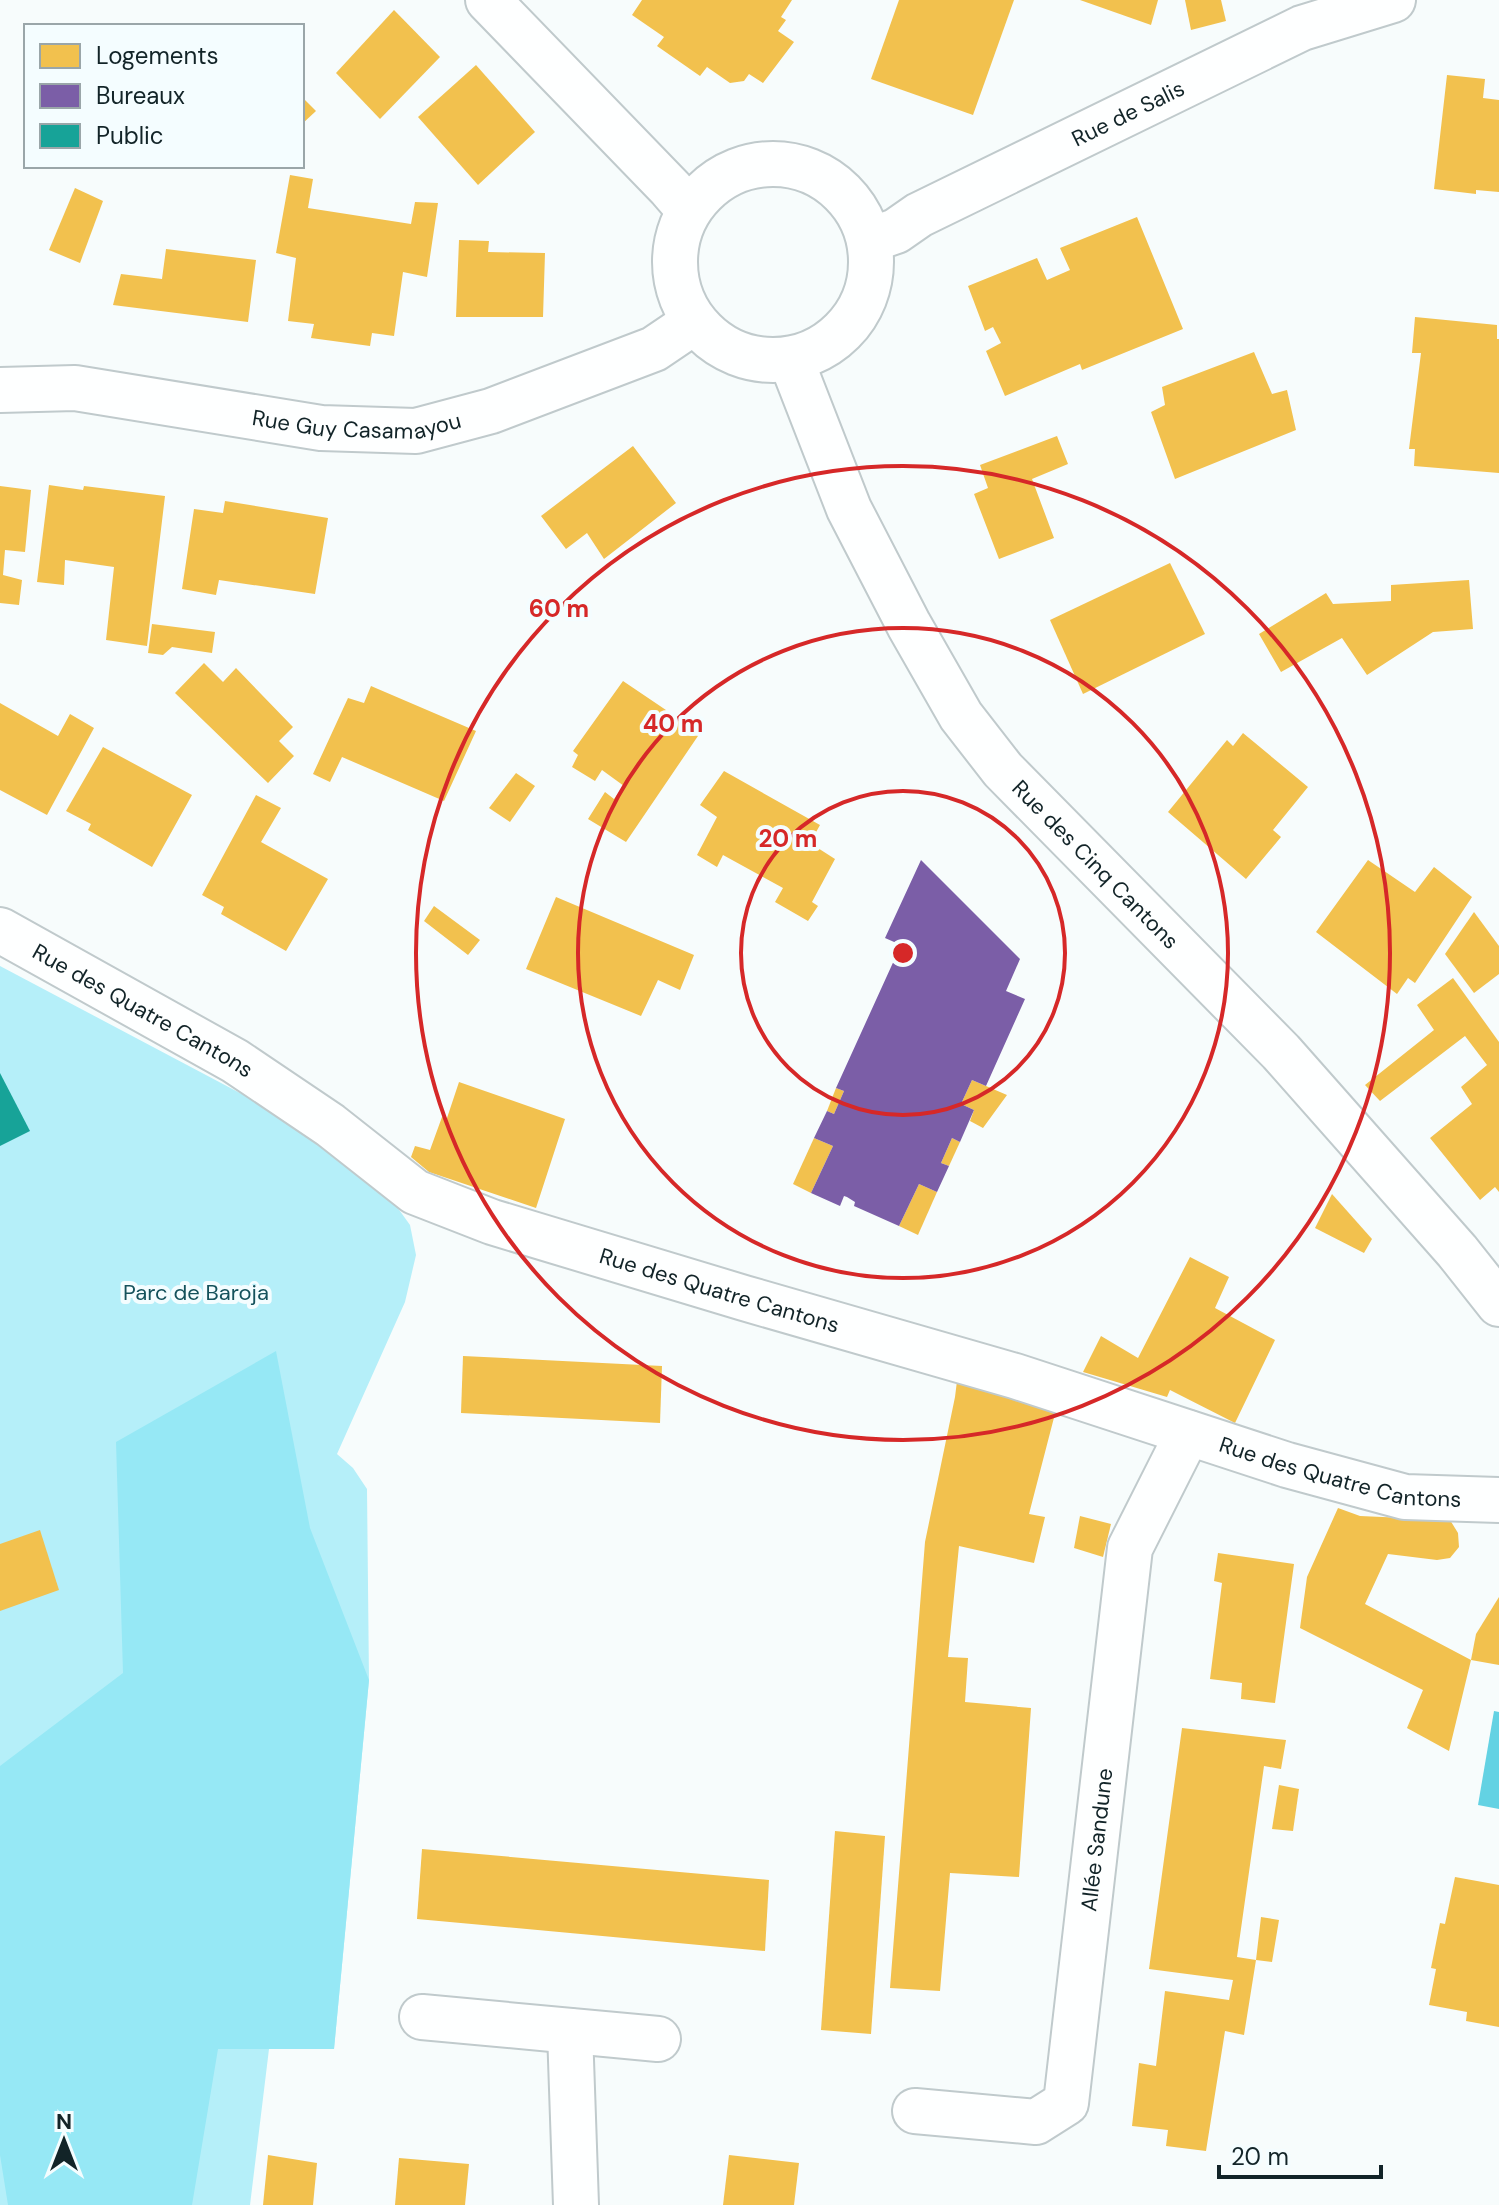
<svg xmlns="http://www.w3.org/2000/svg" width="1499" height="2205" font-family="'DM Sans',sans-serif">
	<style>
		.green { fill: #b5eff9 }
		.forest { fill: #96e8f5 }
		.water { fill: #63d2e3 }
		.homes { fill: #f2c14e }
		.offices { fill: #7b5ea7 }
		.public { fill: #17a398 }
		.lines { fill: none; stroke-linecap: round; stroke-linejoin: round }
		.minor-casing { stroke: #c0cacc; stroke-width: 48 }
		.minor { stroke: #feffff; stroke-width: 44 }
		.ring { fill: none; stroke: #d62828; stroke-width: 4 }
		.labels { text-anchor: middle; stroke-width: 8; stroke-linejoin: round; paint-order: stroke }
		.street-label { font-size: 22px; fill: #122428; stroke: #f4fdff }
		.park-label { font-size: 22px; fill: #15525c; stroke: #f4fdff }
		.centre { fill: #d62828; stroke: #f4fdff; stroke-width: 4 }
		.ring-label { font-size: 24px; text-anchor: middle; font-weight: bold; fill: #d62828; stroke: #f4fdff; stroke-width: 8; stroke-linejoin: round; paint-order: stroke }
	</style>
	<rect width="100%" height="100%" fill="#f7fcfc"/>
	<polygon class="green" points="0,966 325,1138 392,1200 410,1225 416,1255 405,1302 337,1454 353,1468 367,1489 369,1680 334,2049 269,2049 250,2205 0,2205"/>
	<polygon class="forest" points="276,1351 310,1528 369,1680 334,2049 218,2049 192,2205 8,2205 0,2155 0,1766 123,1673 116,1442"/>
	<polygon class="water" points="1494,1711 1499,1712 1499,1809 1478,1805"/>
	<g class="homes">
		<polygon points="642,0 792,0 781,17 786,20 778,31 794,42 763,83 749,74 744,81 730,83 707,67 700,76 657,46 664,37 632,15"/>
		<polygon points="899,0 1014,0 973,115 871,79"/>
		<polygon points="1080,0 1158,0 1151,25"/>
		<polygon points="1185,0 1221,0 1226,21 1191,30"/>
		<polygon points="394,10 440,57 380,119 336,73"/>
		<polygon points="476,65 535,132 478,185 418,117"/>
		<polygon points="1447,75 1485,79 1483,98 1499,100 1499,192 1476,190 1476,194 1434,189"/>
		<polygon points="302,97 316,111 302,124"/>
		<polygon points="290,175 313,179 308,208 411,224 415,202 438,203 427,277 403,272 394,336 372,333 370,346 311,338 314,324 288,321 296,258 276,253"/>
		<polygon points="75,188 103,201 80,263 49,250"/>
		<polygon points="1137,217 1183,329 1082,370 1080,364 1005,396 986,351 1001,343 993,327 985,331 968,286 1037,258 1047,280 1070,270 1060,248"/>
		<polygon points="459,240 489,241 488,252 545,253 543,317 456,317"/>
		<polygon points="166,249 256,260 248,322 113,305 121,274 162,279"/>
		<polygon points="1415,317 1497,325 1497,339 1499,339 1499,473 1414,466 1415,449 1409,449 1421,353 1412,353"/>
		<polygon points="1254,352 1272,394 1287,390 1296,430 1175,479 1151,412 1165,405 1162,387"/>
		<polygon points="1057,436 1068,464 1032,479 1054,538 999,559 974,494 988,488 980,465"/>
		<polygon points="633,446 676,503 604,559 587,533 566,549 541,516"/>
		<polygon points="49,485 83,490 84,486 165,496 147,646 106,640 114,567 65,560 64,585 37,582"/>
		<polygon points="0,486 31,490 25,552 5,550 3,575 22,580 19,605 0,603"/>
		<polygon points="225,501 328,518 315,594 219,580 216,595 182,589 194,509 223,513"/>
		<polygon points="1170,563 1205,634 1083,694 1050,620"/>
		<polygon points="1469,580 1473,629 1433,632 1367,675 1342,638 1281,672 1259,634 1326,593 1333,604 1391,601 1391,585"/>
		<polygon points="152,624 215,632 212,653 172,647 163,655 148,653"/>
		<polygon points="204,663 223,682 236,668 293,727 279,741 294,756 268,783 175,693"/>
		<polygon points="623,681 700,733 626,842 588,819 605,792 614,799 624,786 602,770 595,781 572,767 578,755 573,751"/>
		<polygon points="371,686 476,731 444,801 342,757 330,782 313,774 348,698 364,703"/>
		<polygon points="0,703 58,736 70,714 94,728 47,815 0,790"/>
		<polygon points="1243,733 1308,787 1273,830 1281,837 1246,879 1168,812 1227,740 1233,746"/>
		<polygon points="103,747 192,795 152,867 88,830 91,824 66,811"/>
		<polygon points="724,771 820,825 810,843 835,859 812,902 818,906 808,921 775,902 783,888 723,855 717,867 697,855 717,817 700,805"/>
		<polygon points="516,773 535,786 510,822 489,808"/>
		<polygon points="256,795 281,808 261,842 328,879 286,951 221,914 224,907 202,895"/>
		<polygon points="1368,860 1415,892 1434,867 1472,897 1415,983 1408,978 1397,994 1316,932"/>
		<polygon points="556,897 694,955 680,990 658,980 641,1016 526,969"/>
		<polygon points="434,906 480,940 468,955 424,921"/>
		<polygon points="1474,912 1499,946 1499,974 1474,993 1445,954"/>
		<polygon points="1453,978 1499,1042 1499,1192 1495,1187 1480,1200 1430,1138 1472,1104 1461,1087 1487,1065 1465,1036 1380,1101 1365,1085 1434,1030 1417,1005"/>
		<polygon points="972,1080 1007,1095 983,1128 970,1121 974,1110 961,1104"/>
		<polygon points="459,1082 565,1119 536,1208 429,1172 411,1157 415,1146 430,1150 442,1117 447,1118"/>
		<polygon points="836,1088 844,1091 834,1114 827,1111"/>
		<polygon points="814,1138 833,1146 811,1193 793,1184"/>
		<polygon points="952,1138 960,1142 949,1166 941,1163"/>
		<polygon points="919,1184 937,1192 918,1235 899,1226"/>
		<polygon points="1332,1194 1372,1239 1364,1253 1315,1228"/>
		<polygon points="1190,1257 1229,1277 1215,1308 1275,1340 1235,1423 1170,1390 1167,1397 1083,1372 1101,1336 1138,1358"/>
		<polygon points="463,1356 662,1366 660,1423 461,1413"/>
		<polygon points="957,1381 1057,1406 1029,1514 1045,1517 1034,1563 959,1546 948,1657 968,1658 965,1702 1031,1708 1019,1877 950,1873 940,1991 890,1988 925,1542 955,1397"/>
		<polygon points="1338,1508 1360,1516 1450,1520 1458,1533 1459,1547 1450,1558 1437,1560 1388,1554 1365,1604 1471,1660 1449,1751 1407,1728 1423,1690 1300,1628 1307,1577"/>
		<polygon points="1080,1516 1111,1524 1103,1557 1074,1548"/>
		<polygon points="40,1530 59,1590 0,1611 0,1544"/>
		<polygon points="1218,1553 1294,1564 1275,1703 1241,1699 1242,1683 1210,1679 1222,1583 1214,1581"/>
		<polygon points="1499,1597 1499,1665 1471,1660 1476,1634"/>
		<polygon points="1182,1728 1286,1740 1281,1769 1264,1766 1237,1957 1256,1960 1261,1917 1279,1920 1272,1962 1256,1960 1244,2035 1225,2031 1206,2151 1166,2146 1168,2130 1132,2126 1139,2063 1156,2066 1165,1991 1229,2000 1233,1980 1149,1969"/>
		<polygon points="1279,1785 1299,1789 1293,1831 1272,1829"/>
		<polygon points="835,1831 885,1836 871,2034 821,2030"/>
		<polygon points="422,1849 769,1880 765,1951 417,1919"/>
		<polygon points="1455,1877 1499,1885 1499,2027 1466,2021 1467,2012 1429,2005 1436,1969 1431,1968 1440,1923 1445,1924"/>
		<polygon points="268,2155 317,2163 313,2205 263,2205"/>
		<polygon points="729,2155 799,2163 794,2205 723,2205"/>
		<polygon points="399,2158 469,2164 465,2205 395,2205"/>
	</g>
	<polygon class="offices" points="921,860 1020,959 1006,991 1025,999 986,1086 972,1080 961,1104 974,1110 960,1142 952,1138 941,1163 949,1166 937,1192 919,1184 899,1226 854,1206 855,1202 847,1197 844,1196 840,1206 811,1193 833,1146 814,1138 827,1111 834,1114 844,1091 836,1088 901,945 885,938"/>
	<polygon class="public" points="0,1073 30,1131 0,1146"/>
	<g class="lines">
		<g class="minor-casing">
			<g id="minor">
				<polyline points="488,0 670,188 689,210"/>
				<circle cx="773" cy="262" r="98"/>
				<path id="s1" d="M870 240 896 231 919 215 1302 28 1393 0"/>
				<path id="s2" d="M791 360 849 509 909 625 961 716 1003 770 1281 1052 1457 1251 1499 1304"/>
				<path id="s3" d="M0 390 75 388 321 428 416 431 491 411 654 349 694 322"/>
				<path id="s4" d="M0 930 235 1061 330 1125 415 1192 492 1222 744 1298 1015 1376 1287 1465 1405 1497 1499 1500"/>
				<polyline points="422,2017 658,2039"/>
				<polyline points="570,2031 576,2205"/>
				<path id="s5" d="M915 2111 1036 2122 1066 2103 1130 1548 1188 1433"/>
			</g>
		</g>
		<use href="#minor" class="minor"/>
	</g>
	<g class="ring">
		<circle cx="903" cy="953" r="162"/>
		<circle cx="903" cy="953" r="325"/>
		<circle cx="903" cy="953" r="487"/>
	</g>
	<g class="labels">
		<g class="street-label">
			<text dy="8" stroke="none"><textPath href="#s1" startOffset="288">Rue de Salis</textPath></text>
			<text dy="8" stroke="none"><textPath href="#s3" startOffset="360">Rue Guy Casamayou</textPath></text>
			<text dy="8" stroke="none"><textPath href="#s2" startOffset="596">Rue des Cinq Cantons</textPath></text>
			<text dy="8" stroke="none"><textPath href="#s4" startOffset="164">Rue des Quatre Cantons</textPath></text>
			<text dy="8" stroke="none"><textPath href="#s4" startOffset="812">Rue des Quatre Cantons</textPath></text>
			<text dy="8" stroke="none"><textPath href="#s4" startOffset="1460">Rue des Quatre Cantons</textPath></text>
			<text dy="8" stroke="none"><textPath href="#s5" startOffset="422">Allée Sandune</textPath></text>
		</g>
		<g class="park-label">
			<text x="196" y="1300">Parc de Baroja</text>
		</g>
	</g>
	<circle cx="903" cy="953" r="12" class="centre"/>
	<g class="ring-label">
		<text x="559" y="617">60 m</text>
		<text x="673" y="732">40 m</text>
		<text x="788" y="847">20 m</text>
	</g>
	<rect x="24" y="24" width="280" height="144" fill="#f4fdff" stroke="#9aa6a9" stroke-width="2"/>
	<rect x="40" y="44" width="40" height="24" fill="#f2c14e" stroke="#9aa6a9" stroke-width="2"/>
	<text x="96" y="64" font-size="24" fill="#122428">Logements</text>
	<rect x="40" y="84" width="40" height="24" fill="#7b5ea7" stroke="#9aa6a9" stroke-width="2"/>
	<text x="96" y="104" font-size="24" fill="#122428">Bureaux</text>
	<rect x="40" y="124" width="40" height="24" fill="#17a398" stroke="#9aa6a9" stroke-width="2"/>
	<text x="96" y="144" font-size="24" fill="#122428">Public</text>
	<g transform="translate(64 2141)" stroke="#f4fdff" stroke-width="6" paint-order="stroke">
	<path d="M0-6L14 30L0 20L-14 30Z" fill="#122428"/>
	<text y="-12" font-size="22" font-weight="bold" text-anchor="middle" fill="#122428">N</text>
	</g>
	<path d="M1219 2165v12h162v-12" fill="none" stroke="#122428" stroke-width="4"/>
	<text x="1231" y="2165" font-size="24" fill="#122428" stroke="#f4fdff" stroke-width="6" paint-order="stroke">20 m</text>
</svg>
